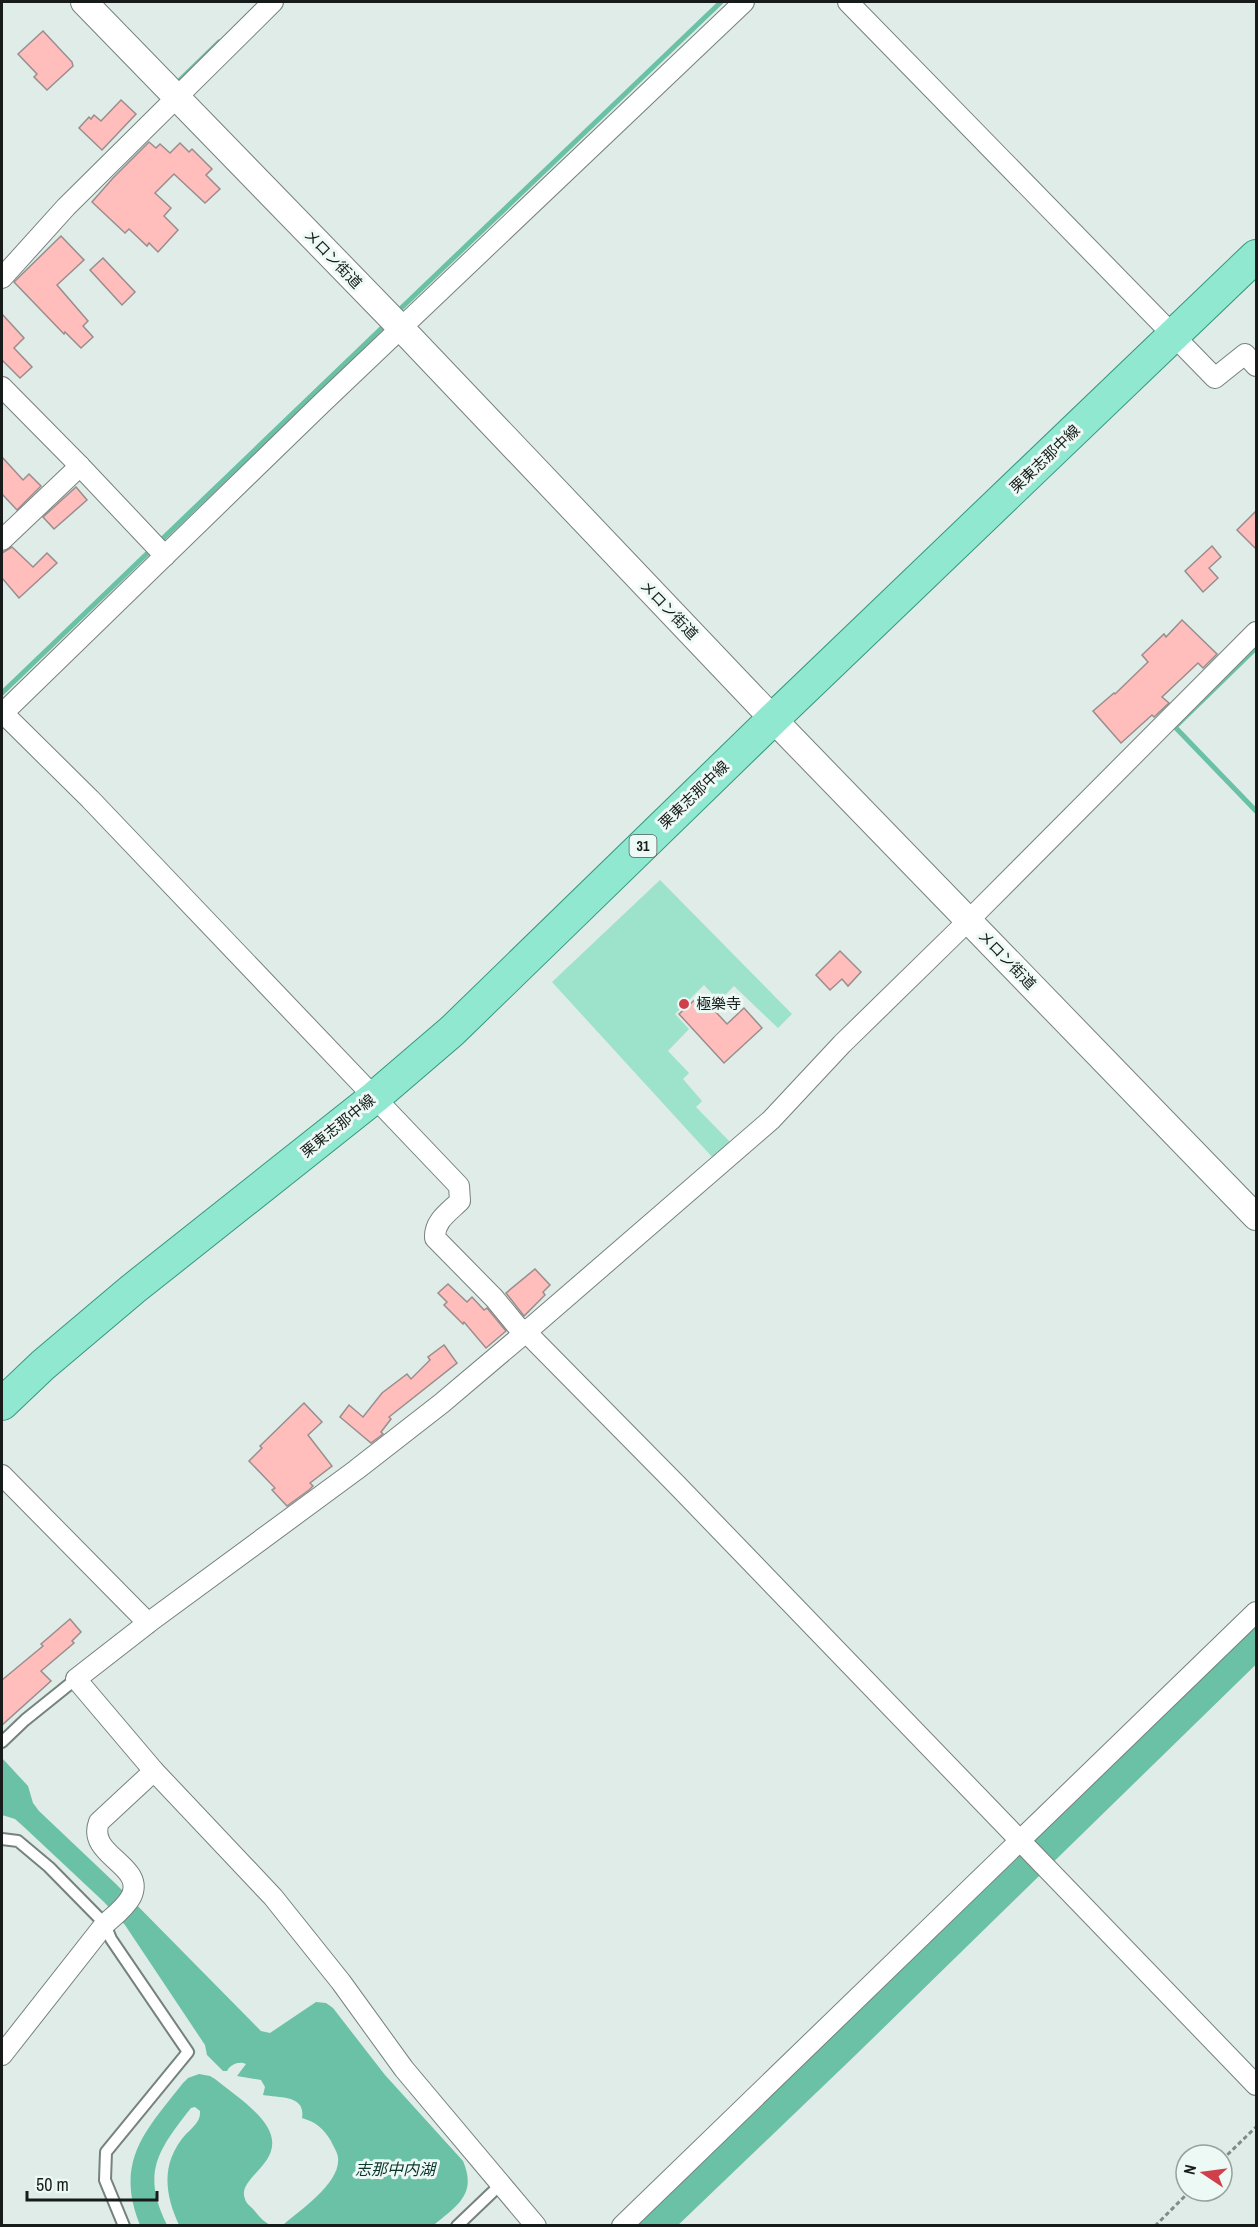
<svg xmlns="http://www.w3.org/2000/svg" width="1258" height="2227" font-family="'Archivo Narrow','Noto Sans JP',sans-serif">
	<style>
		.green { fill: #9de2ca }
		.water { fill: #6ac1a6 }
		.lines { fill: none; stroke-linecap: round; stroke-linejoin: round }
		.stream { stroke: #6ac1a6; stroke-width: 5 }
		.river { stroke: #6ac1a6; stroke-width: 32 }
		.building { fill: #ffbebc; stroke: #9a8d8d; stroke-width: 1.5 }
		.service-casing { stroke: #76827d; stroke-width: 14 }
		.minor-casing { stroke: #76827d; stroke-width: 22 }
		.tertiary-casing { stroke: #76827d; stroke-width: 28 }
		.primary-casing { stroke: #36977d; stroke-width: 34 }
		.path { stroke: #818b87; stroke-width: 3; stroke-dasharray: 4.5 3; stroke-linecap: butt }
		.service { stroke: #fff; stroke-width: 10 }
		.minor { stroke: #fff; stroke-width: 20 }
		.tertiary { stroke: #fff; stroke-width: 26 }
		.primary { stroke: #91e8d1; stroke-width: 32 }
		.poi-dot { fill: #d0404b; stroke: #ecf9f4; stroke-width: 2 }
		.labels { text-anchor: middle; stroke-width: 6; stroke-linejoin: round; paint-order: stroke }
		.shield { fill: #ecf9f4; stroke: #575e5b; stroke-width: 1.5 }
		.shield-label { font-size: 14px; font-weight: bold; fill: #171c1a }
		.street-label { font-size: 15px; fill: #171c1a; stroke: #ecf9f4 }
		.poi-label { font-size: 15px; fill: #171c1a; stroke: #ecf9f4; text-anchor: start }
		.water-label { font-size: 16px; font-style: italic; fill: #0c352a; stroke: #ecf9f4 }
	</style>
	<rect width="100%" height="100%" fill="#dfece7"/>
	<polygon class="green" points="660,880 792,1014 778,1028 734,986 719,1001 704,985 675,1014 689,1029 668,1051 689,1073 683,1079 702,1101 696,1107 730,1142 713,1158 552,982"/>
	<g class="water">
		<path d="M2 1758 28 1786 33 1803 39 1811 116 1884 261 2031 270 2033 316 2002 326 2003 333 2008 385 2075 463 2161C477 2194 458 2205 434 2225H283C299 2211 341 2183 338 2158 338 2153 333 2146 331 2141 324 2129 316 2122 302 2118 306 2095 280 2098 263 2095L265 2087 261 2080 237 2076 246 2064C239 2061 231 2064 227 2071H223L207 2055 205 2045 125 1925 104 1902 24 1827 15 1819 2 1815Z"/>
		<path d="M199 2074 210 2076 215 2079C231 2092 261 2112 269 2130 285 2164 236 2177 245 2199 246 2203 250 2206 253 2209 259 2216 263 2221 270 2225H179C164 2193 161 2162 186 2134 193 2127 201 2121 200 2111L195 2107 191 2108C158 2150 141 2173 167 2225H140C114 2161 146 2130 183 2083L188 2078Z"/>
	</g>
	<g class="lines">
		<g class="stream">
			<polyline points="180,80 219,42"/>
			<polyline points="395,314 721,2"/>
			<polyline points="1256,648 1175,727 1256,811"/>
			<polyline points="2,693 387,323"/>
		</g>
		<polyline class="river" points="654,2226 843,2045 1256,1642"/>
	</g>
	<g class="building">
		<polygon points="43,31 72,62 73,66 47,90 34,77 37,74 18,54"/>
		<polygon points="121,100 136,114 102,150 79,128 89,117 91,119 94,115 101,121"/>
		<polygon points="149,142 156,148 160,144 170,153 180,143 189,152 192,149 212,169 206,175 220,189 205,203 174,174 155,193 171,208 164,216 178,230 158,252 149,243 147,246 129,229 125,233 92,202 113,178"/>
		<polygon points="61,236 84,260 57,285 88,321 83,326 93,337 81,348 65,332 64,334 14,282"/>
		<polygon points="103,258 135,292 122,305 90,270"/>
		<polygon points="2,314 24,338 14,348 32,367 20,378 2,360"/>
		<polygon points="2,457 23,480 29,474 41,486 17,510 2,494"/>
		<polygon points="76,487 87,500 54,529 43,517"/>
		<polygon points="1257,510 1257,550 1237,530"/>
		<polygon points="1212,546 1221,557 1209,568 1218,578 1203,592 1185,571"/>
		<polygon points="12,547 33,567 47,553 57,563 19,598 2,578 2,553"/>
		<polygon points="1182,620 1217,654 1203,668 1198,663 1162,697 1169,703 1154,717 1152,715 1121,743 1093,711 1114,693 1115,694 1148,662 1142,655 1164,634 1166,637"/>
		<polygon points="840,951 861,972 848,986 842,979 830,990 816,975"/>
		<polygon points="700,995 727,1024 744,1008 762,1028 724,1063 679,1014"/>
		<polygon points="535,1269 550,1285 543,1292 545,1295 524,1316 506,1293"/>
		<polygon points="448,1284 467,1302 472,1297 484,1310 487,1308 506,1331 486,1348 464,1322 463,1324 444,1305 447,1302 438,1293"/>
		<polygon points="444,1345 457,1363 389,1417 391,1419 381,1432 383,1434 371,1443 340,1417 349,1405 363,1417 382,1393 407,1374 411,1379 430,1360 428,1357"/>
		<polygon points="304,1403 322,1422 308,1435 332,1466 310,1483 313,1486 309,1490 287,1506 272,1490 275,1488 249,1461 262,1448 260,1446"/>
		<polygon points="70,1619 81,1632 72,1641 74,1643 41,1671 51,1681 2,1725 2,1680 43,1646 41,1644"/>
	</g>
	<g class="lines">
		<g class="service-casing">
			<g id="service">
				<polyline points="2,1742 25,1720 76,1679"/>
				<polyline points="2,1839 18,1841 49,1867 105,1924 111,1939 188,2052 106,2152 105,2180 124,2226"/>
				<polyline points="457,2226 501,2184"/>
			</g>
		</g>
		<g class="minor-casing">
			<g id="minor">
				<polyline points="848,2 1215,378 1245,354 1256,366"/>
				<polyline points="2,278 66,207 273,2"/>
				<polyline points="2,387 80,466 165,556"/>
				<polyline points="2,540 80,466"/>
				<path d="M3 713 90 799 459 1186 460 1201C449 1212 434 1221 435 1238L494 1298 517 1326 526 1332 676 1484 1256 2085"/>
				<polyline points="2,714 321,404 744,2"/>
				<polyline points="2,1475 148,1623"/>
				<path d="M2 2055 105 1924C114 1916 125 1908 131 1897 147 1865 86 1856 99 1822L154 1771"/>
				<polyline points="536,2226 404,2069 341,1982 273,1897 154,1771 76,1679 148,1623 356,1470 442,1403 526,1332 771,1120 842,1044 969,920 1256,632"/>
				<polyline points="622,2226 1256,1612"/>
			</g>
		</g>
		<g class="tertiary-casing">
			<polyline id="tertiary" points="84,2 401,328 773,719 1256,1217"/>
		</g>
		<g class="primary-casing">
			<polyline id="primary" points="2,1404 43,1365 133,1289 375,1097 452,1031 773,719 1256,256"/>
		</g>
		<g class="path">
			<polyline points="1222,2160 1256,2127"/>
			<polyline points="1155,2226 1190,2191"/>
		</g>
		<use href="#service" class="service"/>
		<use href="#minor" class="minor"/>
		<use href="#tertiary" class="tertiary"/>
		<use href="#primary" class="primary"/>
	</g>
	<circle class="poi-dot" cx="684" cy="1004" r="6"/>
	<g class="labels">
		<rect class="shield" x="629.5" y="835" width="27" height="22" rx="4.5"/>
		<g class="shield-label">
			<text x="643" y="851">31</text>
		</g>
		<g class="street-label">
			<text transform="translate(333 259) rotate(46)" y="5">メロン街道</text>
			<text transform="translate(1045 459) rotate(-44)" y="5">栗東志那中線</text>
			<text transform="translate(669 610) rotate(46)" y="5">メロン街道</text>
			<text transform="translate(694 795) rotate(-44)" y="5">栗東志那中線</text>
			<text transform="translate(1007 960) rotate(46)" y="5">メロン街道</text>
			<text transform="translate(338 1126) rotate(-39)" y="5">栗東志那中線</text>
		</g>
		<g class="poi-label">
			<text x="696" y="1009">極樂寺</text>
		</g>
		<g class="water-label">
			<text x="395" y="2175">志那中内湖</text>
		</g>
	</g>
	<rect width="1258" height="2227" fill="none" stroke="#171c1a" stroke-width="6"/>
	<g transform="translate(1204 2173) rotate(283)"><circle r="28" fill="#ecf9f4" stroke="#97a19d" stroke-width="1.5"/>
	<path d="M0-4.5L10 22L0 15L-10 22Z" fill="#d0404b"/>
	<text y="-9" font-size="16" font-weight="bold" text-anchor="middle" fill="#171c1a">N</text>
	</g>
	<path d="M27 2191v9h130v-9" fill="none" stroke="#171c1a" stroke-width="3"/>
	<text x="36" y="2191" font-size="18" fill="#171c1a" stroke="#ecf9f4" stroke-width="4.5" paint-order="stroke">50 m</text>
</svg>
